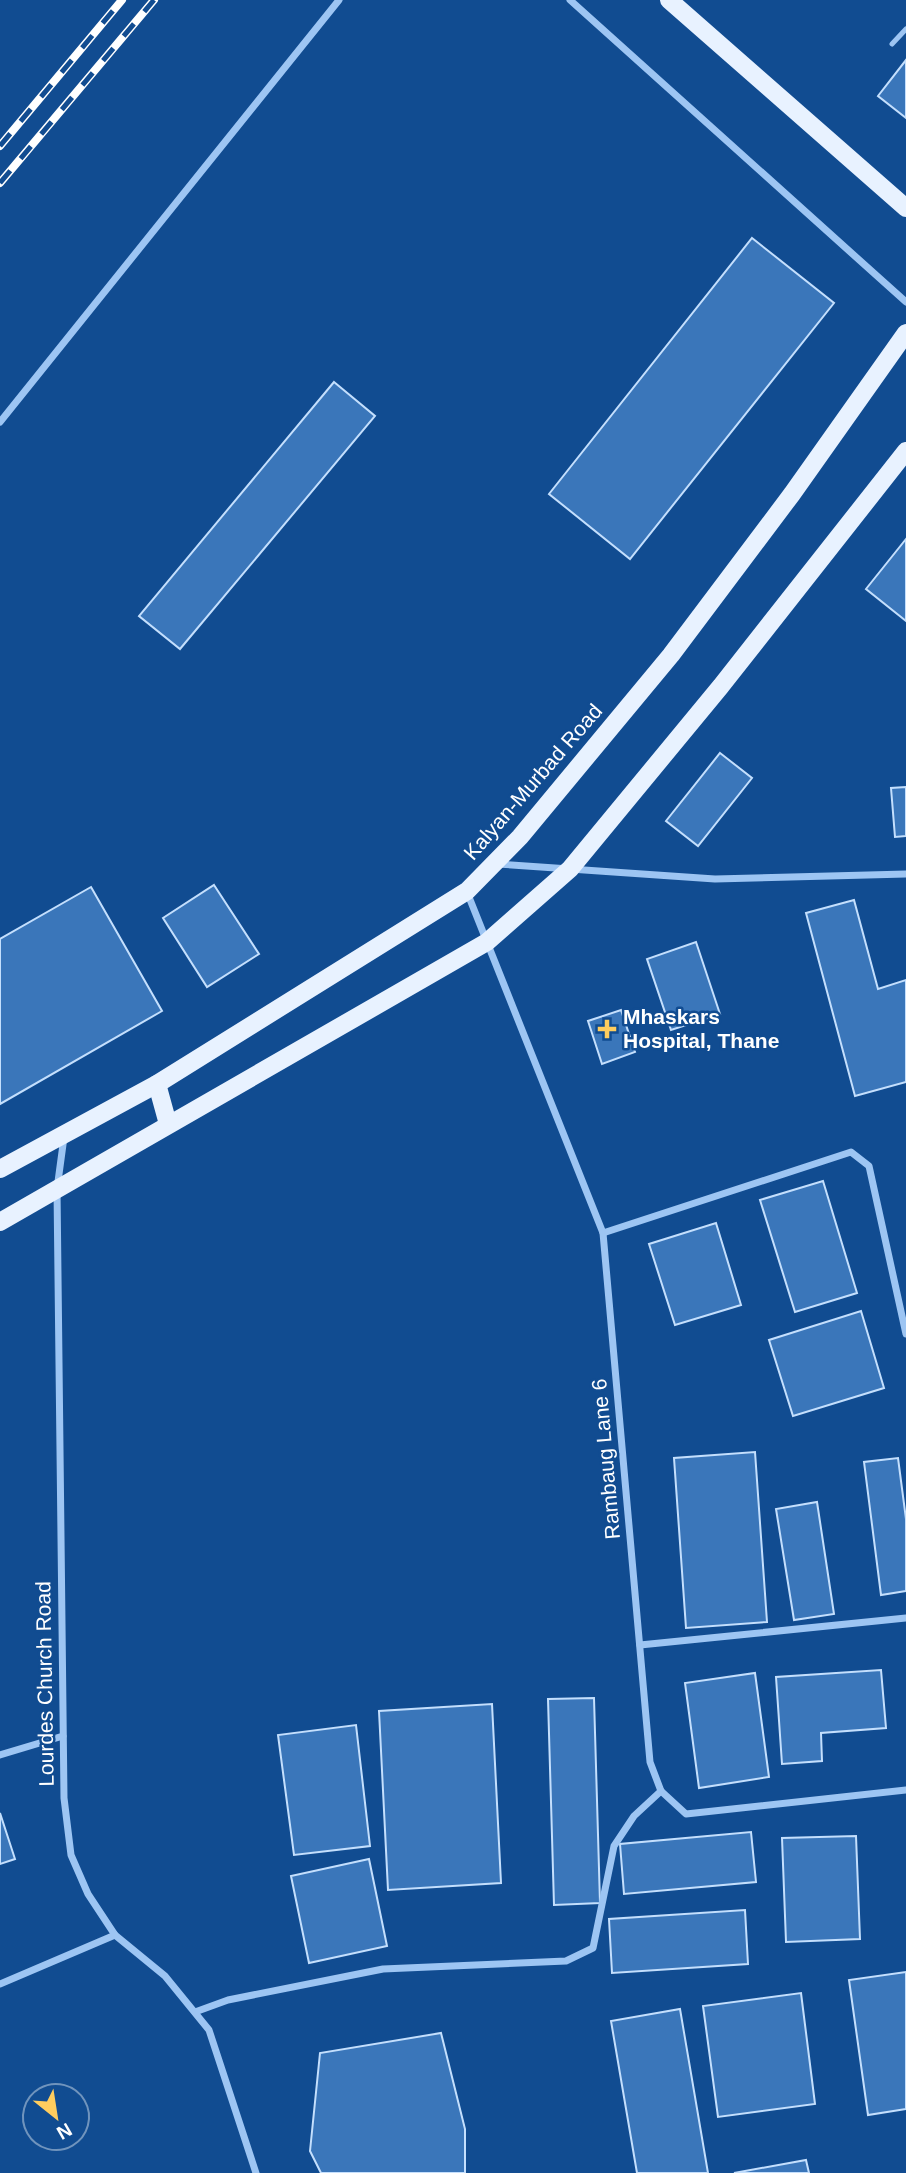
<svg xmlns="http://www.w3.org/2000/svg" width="906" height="2173" font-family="Helvetica,sans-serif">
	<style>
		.building { fill: #3a76ba; stroke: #c4dffd; stroke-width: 2 }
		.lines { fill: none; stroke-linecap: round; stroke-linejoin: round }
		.lane { stroke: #9dc5f3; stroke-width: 5 }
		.street { stroke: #9dc5f3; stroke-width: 7 }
		.primary { stroke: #e8f2ff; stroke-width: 18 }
		.rail-casing { stroke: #fff; stroke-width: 8 }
		.rail { stroke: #114c91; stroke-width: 5; stroke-dasharray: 16; stroke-linecap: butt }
		.poi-dot { fill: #ffcd5e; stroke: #114c91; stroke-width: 2.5 }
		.labels { text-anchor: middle; stroke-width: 5; stroke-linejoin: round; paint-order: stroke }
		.street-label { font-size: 21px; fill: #fff; stroke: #114c91 }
		.poi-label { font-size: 21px; font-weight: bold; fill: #fff; stroke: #114c91; text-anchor: start }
	</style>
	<rect width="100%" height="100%" fill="#114c91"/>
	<g class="building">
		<polygon points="906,60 906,118 878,96"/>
		<polygon points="752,238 834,303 630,559 549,494"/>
		<polygon points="334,382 375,416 180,649 139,616"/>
		<polygon points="906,539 906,621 866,589"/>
		<polygon points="720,753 752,778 698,846 666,821"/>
		<polygon points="906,787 906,836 895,837 891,788"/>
		<polygon points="214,885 259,954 207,987 163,918"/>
		<polygon points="91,887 162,1011 0,1104 0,939"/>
		<polygon points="854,900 878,989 906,980 906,1082 855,1096 806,913"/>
		<polygon points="696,942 720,1014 671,1030 647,959"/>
		<polygon points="621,1010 635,1052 602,1064 588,1021"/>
		<polygon points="823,1181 857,1293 795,1312 760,1200"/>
		<polygon points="716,1223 741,1305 675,1325 649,1244"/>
		<polygon points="861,1311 884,1388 793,1416 769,1340"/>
		<polygon points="755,1452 767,1622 686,1628 674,1458"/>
		<polygon points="898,1458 906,1519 906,1591 881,1595 864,1462"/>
		<polygon points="817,1502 834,1614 794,1620 776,1509"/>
		<polygon points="881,1670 886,1728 821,1733 822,1761 782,1764 776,1677"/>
		<polygon points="755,1673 769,1777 699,1788 685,1683"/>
		<polygon points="594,1698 600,1903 554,1905 548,1699"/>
		<polygon points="492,1704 501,1883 388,1890 379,1711"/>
		<polygon points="356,1725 370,1846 294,1855 278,1735"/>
		<polygon points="0,1813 15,1859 0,1864"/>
		<polygon points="751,1832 756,1882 624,1894 620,1844"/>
		<polygon points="856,1836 860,1939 786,1942 782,1838"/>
		<polygon points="369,1859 387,1946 309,1963 291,1876"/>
		<polygon points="745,1910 748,1964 612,1973 609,1919"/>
		<polygon points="906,1972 906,2109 868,2115 849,1980"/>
		<polygon points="801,1993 815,2104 718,2117 703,2006"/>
		<polygon points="680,2009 708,2173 637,2173 611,2021"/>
		<polygon points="441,2033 465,2129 465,2173 321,2173 310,2151 320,2053"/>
		<polygon points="806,2160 809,2173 734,2173"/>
	</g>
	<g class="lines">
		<polyline class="lane" points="892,44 906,29"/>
		<g class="street">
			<polyline points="570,0 906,302"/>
			<polyline points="0,422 339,0"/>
			<polyline points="498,864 715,879 906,874"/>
			<polyline points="467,892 603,1233 650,1762 661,1791 686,1814 906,1790"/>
			<polyline points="64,1137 57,1189 64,1798 71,1855 88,1894 115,1935 165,1976 209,2030 256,2173"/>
			<polyline points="603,1233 851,1152 869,1166 906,1334"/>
			<polyline points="640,1645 906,1618"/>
			<polyline points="0,1755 63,1736"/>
			<polyline points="0,1984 115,1935"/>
			<polyline points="195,2012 228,2000 383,1969 566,1961 593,1948 614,1846 634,1816 661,1791"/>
		</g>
		<g class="primary">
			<polyline points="669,0 906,208"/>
			<polyline points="157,1084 168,1124"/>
			<polyline points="0,1169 157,1084 467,891 520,837 671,655 792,494 906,333"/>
			<polyline points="0,1222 487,942 570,869 721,686 906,451"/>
		</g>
		<g class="rail-casing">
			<g id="rail">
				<polyline points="0,146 122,0"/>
				<polyline points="0,183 154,0"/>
			</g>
		</g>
		<use href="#rail" class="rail"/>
	</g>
	<path class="poi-dot" d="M603.5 1018.5h7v7h7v7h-7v7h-7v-7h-7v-7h7z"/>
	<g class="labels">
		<g class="street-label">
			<text transform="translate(533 782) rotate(-49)" y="7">Kalyan-Murbad Road</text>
			<text transform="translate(606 1459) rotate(-95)" y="7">Rambaug Lane 6</text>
			<text transform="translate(45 1684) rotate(-91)" y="7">Lourdes Church Road</text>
		</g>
		<g class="poi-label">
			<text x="623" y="1024">Mhaskars<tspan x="623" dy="24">Hospital, Thane</tspan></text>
		</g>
	</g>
	<g transform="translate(56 2117) rotate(150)"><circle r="33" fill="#114c91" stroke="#7094bd" stroke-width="2"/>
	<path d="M0-5L12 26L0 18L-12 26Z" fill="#ffcd5e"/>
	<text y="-10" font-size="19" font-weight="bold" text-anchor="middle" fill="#ffffff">N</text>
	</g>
</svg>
